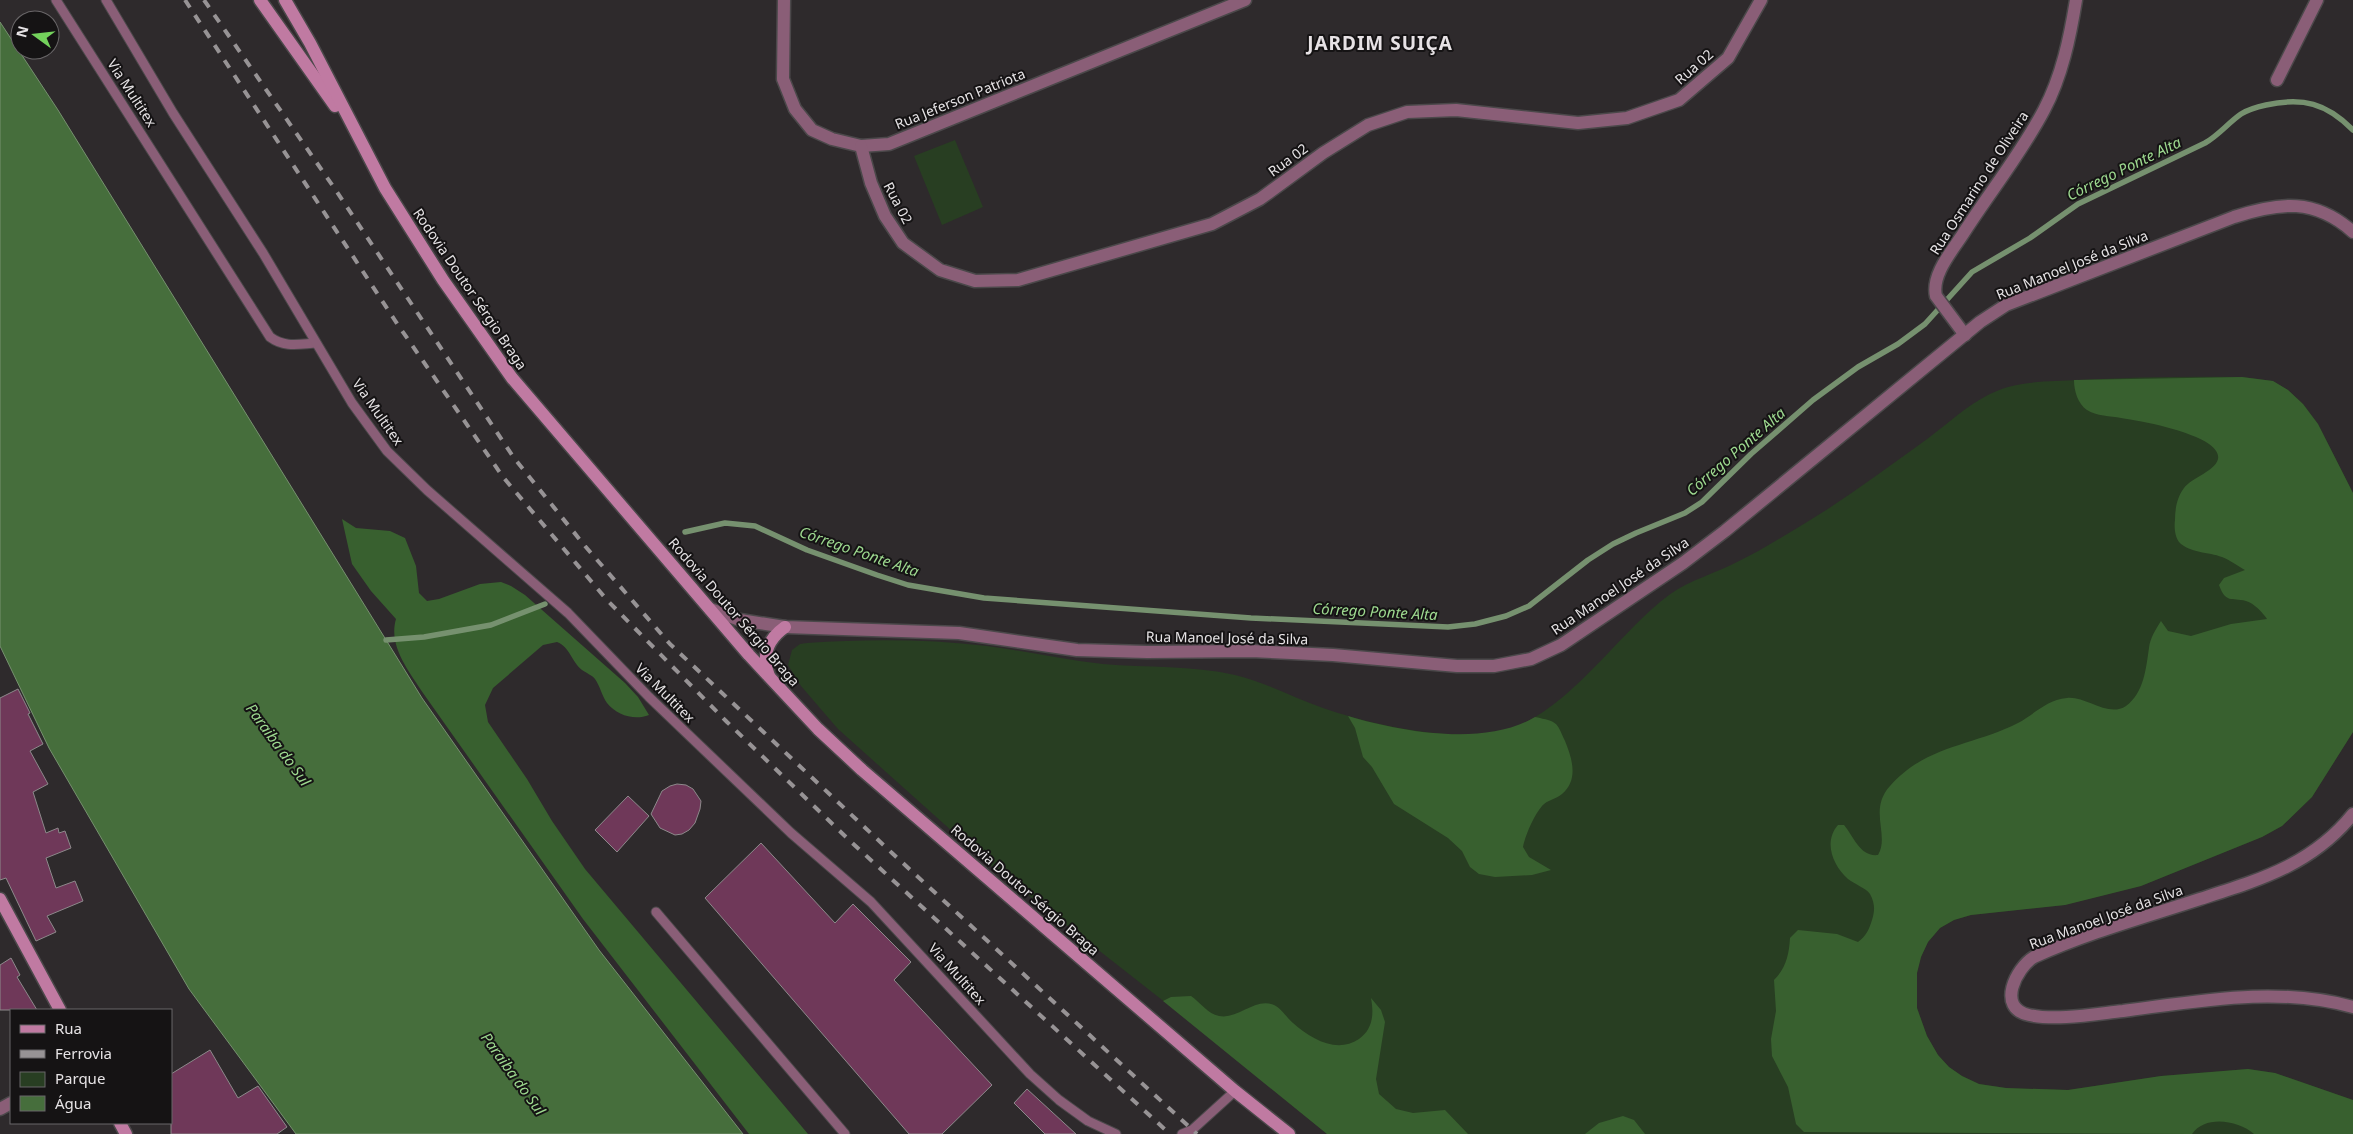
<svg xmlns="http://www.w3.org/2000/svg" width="2353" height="1134" font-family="'Noto Sans',sans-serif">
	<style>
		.green { fill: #283e22 }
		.forest { fill: #38602f }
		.water { fill: #466e3c; stroke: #76916f }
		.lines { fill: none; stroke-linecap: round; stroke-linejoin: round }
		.stream { stroke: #76916f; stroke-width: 5.5 }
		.building { fill: #6f3859; stroke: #8d898b }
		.lane-casing { stroke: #4b484a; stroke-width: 11 }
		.street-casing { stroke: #4b484a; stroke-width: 15 }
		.secondary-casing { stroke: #4b484a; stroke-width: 15 }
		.lane { stroke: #8a5e77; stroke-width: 9 }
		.street { stroke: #8a5e77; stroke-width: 12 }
		.secondary { stroke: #c07aa2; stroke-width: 12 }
		.rail { stroke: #979395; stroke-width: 4; stroke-dasharray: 9 9; stroke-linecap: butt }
		.labels { text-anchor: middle; stroke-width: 4; stroke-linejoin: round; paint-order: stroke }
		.street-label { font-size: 14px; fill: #e6e3e5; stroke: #151314 }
		.water-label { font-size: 15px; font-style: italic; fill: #9dd98f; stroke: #151314 }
		.district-label { font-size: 19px; font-weight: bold; letter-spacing: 1px; fill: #e7e2e5; stroke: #151314 }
	</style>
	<rect width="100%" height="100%" fill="#2e2a2c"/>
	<g class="green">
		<polygon points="955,140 983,207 942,225 914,156"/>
		<path d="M2242 377 2273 381 2288 390 2303 404 2318 424 2353 493V732L2312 797 2282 826 2262 837 2141 886 2065 905 1971 915 1954 920 1940 928 1928 942 1921 957 1917 973V1008L1927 1036 1938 1055 1949 1067 1962 1076 1979 1084 2006 1088 2068 1090 2161 1076 2248 1069 2275 1073 2353 1100V1134H1327L1203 1032 991 866 838 729 801 686 788 665 792 650 800 644 807 643C867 639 927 639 987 646 1026 651 1064 660 1103 664 1147 668 1192 665 1235 675 1265 682 1294 698 1323 708 1372 725 1450 742 1500 731 1565 718 1616 634 1669 595 1689 580 1717 573 1739 561 1762 550 1785 535 1807 522 1847 498 1885 469 1923 442 1951 422 1974 397 2008 387 2030 381 2055 381 2078 380 2132 377 2187 376 2242 377Z"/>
	</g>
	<g class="forest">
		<path d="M2242 377 2273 381 2288 390 2303 404 2318 424 2353 493V732L2312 797 2282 826 2262 837 2141 886 2065 905 1971 915 1954 920 1940 928 1928 942 1921 957 1917 973V1008L1927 1036 1938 1055 1949 1067 1962 1076 1979 1084 2006 1088 2068 1090 2161 1076 2248 1069 2275 1073 2353 1100V1134H2254C2238 1120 2205 1115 2192 1134L1804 1132 1796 1124 1788 1087 1772 1056 1771 1039 1776 1011 1774 980C1786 968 1789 955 1790 938L1798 930 1837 934 1858 942C1866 936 1869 930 1872 920 1875 911 1875 903 1870 894 1866 888 1854 884 1848 879 1833 866 1823 842 1838 825H1844C1854 837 1860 857 1878 855 1890 835 1868 810 1890 786 1926 745 1973 746 2018 723 2035 714 2046 700 2067 698 2086 696 2108 718 2126 706 2144 693 2146 668 2149 648 2150 638 2156 629 2161 621L2168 631 2191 636 2231 624 2267 619C2262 612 2255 604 2246 601 2231 597 2226 604 2219 585L2224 578 2245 570C2238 566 2230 560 2222 557 2209 552 2189 553 2179 542 2175 537 2174 527 2175 520 2175 509 2177 497 2184 488 2193 475 2237 465 2209 444 2191 431 2143 421 2121 418 2111 416 2096 416 2087 410 2078 404 2074 391 2074 380Z"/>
		<path d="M342 519 356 528 390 531 405 538 416 566 419 593 427 601 439 599 480 584 501 582 511 586 525 595 625 683 638 697 649 715C634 721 617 715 607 703 602 696 600 686 595 679 592 675 586 673 582 670 571 661 570 647 557 642L543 645 493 688 485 705 488 722 527 779 552 821 585 869 808 1134H749L583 919 423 693C409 671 388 646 396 619L371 591 352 564Z"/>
		<path d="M1348 716C1401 732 1486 747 1535 717 1558 722 1556 721 1565 741 1572 758 1579 780 1562 794 1556 799 1547 800 1542 806 1534 815 1525 836 1523 847L1529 857 1551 870 1532 875 1495 877 1479 874 1470 867 1462 851 1448 838 1394 804 1372 767 1363 757 1355 728Z"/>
		<path d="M1191 996C1200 1002 1208 1014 1219 1016 1238 1020 1255 997 1274 1005 1281 1008 1287 1018 1293 1023 1311 1039 1337 1054 1359 1039 1373 1029 1374 1014 1371 998L1381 1010 1385 1022 1376 1079 1379 1094 1396 1109 1413 1113 1445 1110 1468 1134H1327L1163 1001 1171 997Z"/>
		<polygon points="1623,1116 1634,1120 1645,1134 1585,1134 1599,1123"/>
	</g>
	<polygon class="water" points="0,22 58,110 422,698 599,950 743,1134 296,1134 189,989 49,748 0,646"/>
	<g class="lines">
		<g class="stream">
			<path d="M685 532 725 523 755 526 807 550 877 575 908 585 984 598 1251 618 1448 627 1475 624 1506 616 1529 606 1588 560 1613 544 1636 533 1685 513 1702 502 1751 454 1813 400 1858 367 1898 344 1925 324 1972 272 2030 238 2078 204 2205 143C2219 135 2228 123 2241 114 2249 109 2257 107 2266 105 2303 97 2326 103 2353 130"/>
			<polyline points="386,640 424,637 491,625 545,604"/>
		</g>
	</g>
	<g class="building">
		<polygon points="18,689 30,713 28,714 43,744 30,751 48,784 33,792 46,833 58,828 59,833 65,831 71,848 46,858 56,888 75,881 83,901 47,916 56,932 36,941 6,878 0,880 0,698"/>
		<polygon points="677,784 686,785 693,789 701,801 700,809 695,823 689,830 682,834 675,835 660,828 651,814 662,791 670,786"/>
		<polygon points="628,796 649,816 617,852 595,830"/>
		<polygon points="761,843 835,923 853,904 911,962 894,980 992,1085 942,1134 909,1134 705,898"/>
		<polygon points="11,958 20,975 17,977 37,1010 0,1010 0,965"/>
		<polygon points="210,1050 238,1098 258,1086 287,1127 277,1134 171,1134 171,1074"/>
		<polygon points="1027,1089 1076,1134 1045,1134 1014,1103"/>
	</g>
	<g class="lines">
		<g class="lane-casing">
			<g id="lane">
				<path d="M56 0 270 337C285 348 299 344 316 343"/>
				<polyline points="106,0 173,113 263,253 352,403 387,451 427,490 568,613 649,697 791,833 871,902 1030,1074 1059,1100 1088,1121 1116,1134"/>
				<polyline points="656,912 845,1134"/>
				<polyline points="1182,1134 1192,1130 1235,1091"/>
			</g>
		</g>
		<g class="street-casing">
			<g id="street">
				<polyline points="784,0 783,79 795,109 812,130 832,139 861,146 889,144 1245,0"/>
				<polyline points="2277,80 2317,0"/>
				<polyline points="861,146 871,183 885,216 903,243 940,270 975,281 1018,280 1212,224 1260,199 1323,153 1368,125 1407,112 1456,110 1578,123 1627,118 1679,100 1728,58 1761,0"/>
				<path d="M1965 335 1936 296C1931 275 1952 251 1963 234 1989 193 2021 154 2044 110 2062 76 2070 37 2076 0"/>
				<path d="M710 609 740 620 785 627 959 633 1077 650 1147 652 1251 651 1333 655 1457 666H1494L1531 659 1561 645 1683 563 1725 531 1980 322 2006 305 2234 217C2280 202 2315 198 2353 232"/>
				<path d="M2353 814C2312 865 2259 880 2200 899 2145 917 2087 933 2034 957 2016 968 1996 1008 2029 1015 2056 1021 2095 1014 2123 1011 2200 1001 2277 986 2353 1007"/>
				<polyline points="0,1109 11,1103"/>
			</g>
		</g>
		<g class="secondary-casing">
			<g id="secondary">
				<polyline points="260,0 335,106"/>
				<polyline points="285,0 310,43 385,188 443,280 512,378 749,655 818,729 862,770 1235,1091 1289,1134"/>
				<path d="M769 676C761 656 768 639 785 627"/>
				<polyline points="0,899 60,1010"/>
				<polyline points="120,1123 126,1134"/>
			</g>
		</g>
		<use href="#lane" class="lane"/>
		<use href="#street" class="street"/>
		<use href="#secondary" class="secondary"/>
		<g class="rail">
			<polyline points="185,0 396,322 461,416 503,477 607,600 727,722 849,840 1170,1134"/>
			<polyline points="204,0 337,192 514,458 585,546 670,644 892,853 1197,1134"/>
		</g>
	</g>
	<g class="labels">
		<g class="street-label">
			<text transform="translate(1694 67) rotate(-41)" y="5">Rua 02</text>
			<text transform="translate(132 93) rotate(57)" y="5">Via Multitex</text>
			<text transform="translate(960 99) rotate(-22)" y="5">Rua Jeferson Patriota</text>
			<text transform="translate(1288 160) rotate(-36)" y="5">Rua 02</text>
			<text transform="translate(1979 183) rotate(-57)" y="5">Rua Osmarino de Oliveira</text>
			<text transform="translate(898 203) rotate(62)" y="5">Rua 02</text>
			<text transform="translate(2072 265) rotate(-22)" y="5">Rua Manoel José da Silva</text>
			<text transform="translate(470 289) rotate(56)" y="5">Rodovia Doutor Sérgio Braga</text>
			<text transform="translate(378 412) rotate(55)" y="5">Via Multitex</text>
			<text transform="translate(1620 586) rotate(-34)" y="5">Rua Manoel José da Silva</text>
			<text transform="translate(734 612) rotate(49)" y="5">Rodovia Doutor Sérgio Braga</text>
			<text transform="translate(1227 638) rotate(1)" y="5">Rua Manoel José da Silva</text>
			<text transform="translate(665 693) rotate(45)" y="5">Via Multitex</text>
			<text transform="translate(1025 890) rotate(41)" y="5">Rodovia Doutor Sérgio Braga</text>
			<text transform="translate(2106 917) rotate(-20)" y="5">Rua Manoel José da Silva</text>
			<text transform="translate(957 974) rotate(48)" y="5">Via Multitex</text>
		</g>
		<g class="water-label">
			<text transform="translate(2124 169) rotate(-26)" y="5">Córrego Ponte Alta</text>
			<text transform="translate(1736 452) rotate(-41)" y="5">Córrego Ponte Alta</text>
			<text transform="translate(859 552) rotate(19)" y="5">Córrego Ponte Alta</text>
			<text transform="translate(1375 612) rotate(3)" y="5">Córrego Ponte Alta</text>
			<text transform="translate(278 745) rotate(54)" y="5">Paraiba do Sul</text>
			<text transform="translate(513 1074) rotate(54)" y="5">Paraiba do Sul</text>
		</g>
		<g class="district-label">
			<text x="1380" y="50">JARDIM SUIÇA</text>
		</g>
	</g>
	<rect x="10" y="1009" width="162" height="115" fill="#151314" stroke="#696668"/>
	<rect x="20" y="1025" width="25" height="8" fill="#c07aa2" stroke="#696668"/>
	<text x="55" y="1034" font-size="15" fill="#e6e3e5">Rua</text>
	<rect x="20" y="1050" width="25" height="8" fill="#979395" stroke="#696668"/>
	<text x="55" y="1059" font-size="15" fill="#e6e3e5">Ferrovia</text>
	<rect x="20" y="1072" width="25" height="15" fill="#283e22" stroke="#696668"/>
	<text x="55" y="1084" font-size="15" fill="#e6e3e5">Parque</text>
	<rect x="20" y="1096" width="25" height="15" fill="#466e3c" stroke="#696668"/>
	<text x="55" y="1109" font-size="15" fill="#e6e3e5">Água</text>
	<g transform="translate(35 35) rotate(285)"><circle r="24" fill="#151314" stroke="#696668"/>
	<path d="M0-4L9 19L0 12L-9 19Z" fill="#74d25c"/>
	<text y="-8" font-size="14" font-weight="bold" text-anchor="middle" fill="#e6e3e5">N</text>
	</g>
</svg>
